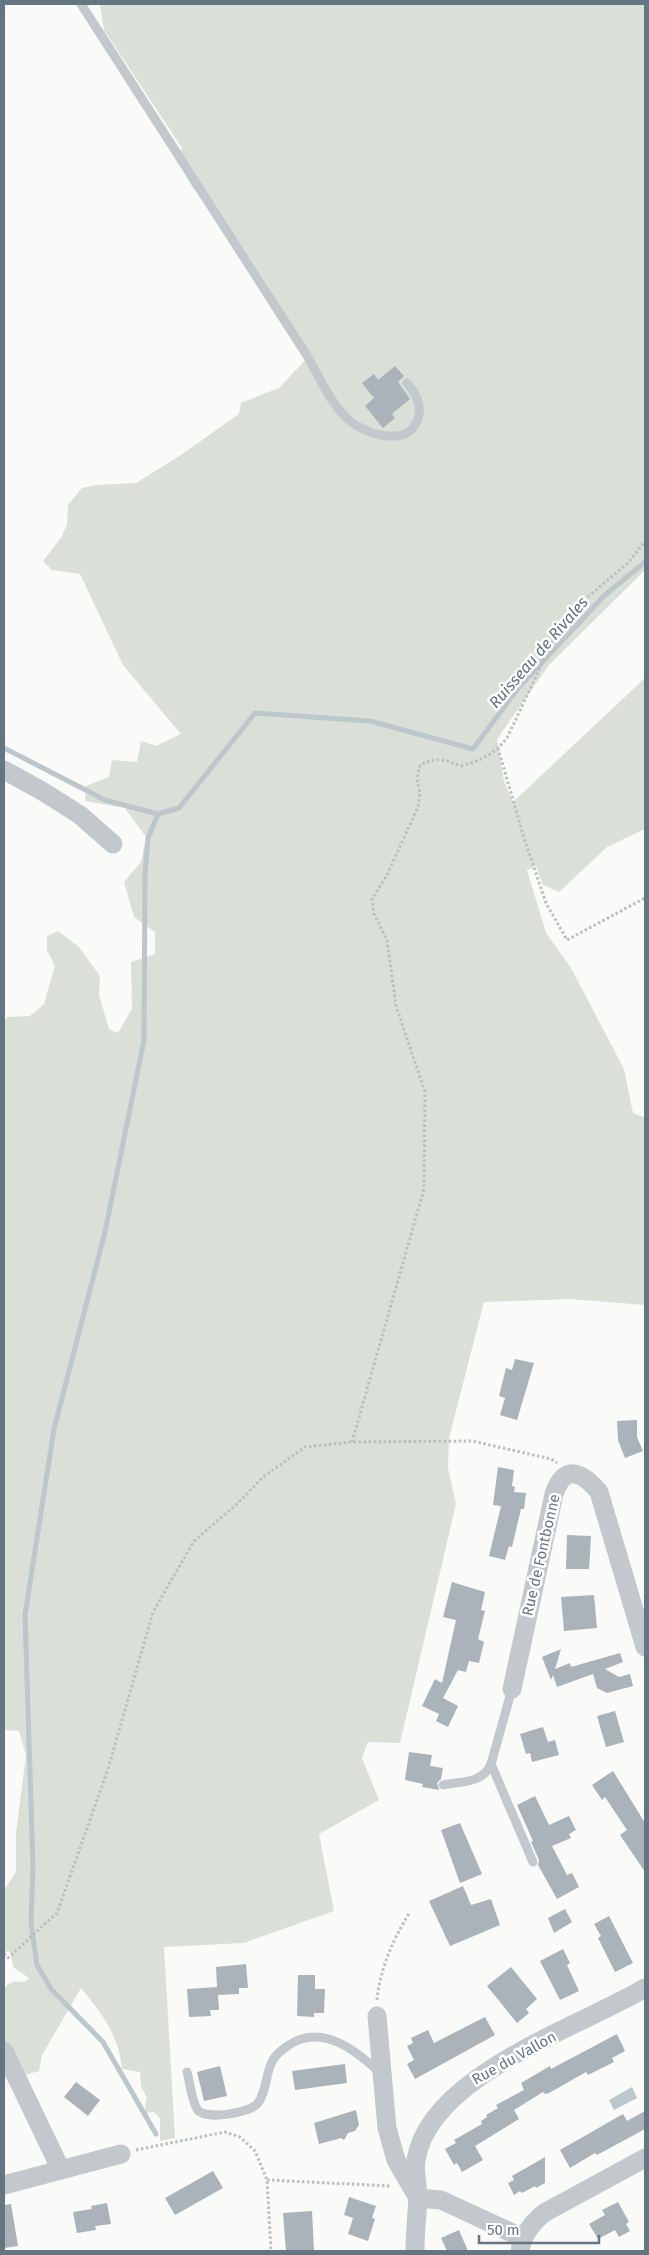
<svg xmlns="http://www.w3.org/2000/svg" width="649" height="2255" font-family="'Fira Sans',sans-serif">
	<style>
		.green { fill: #dadfd7 }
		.water { fill: #bbc7cb }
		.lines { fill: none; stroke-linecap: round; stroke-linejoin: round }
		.stream { stroke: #bbc7cb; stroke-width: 5 }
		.building { fill: #aab3b9 }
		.path { stroke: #bbbfc2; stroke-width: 3; stroke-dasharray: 2.5 2.5; stroke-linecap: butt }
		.service { stroke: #c3c8cc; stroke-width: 9 }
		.minor { stroke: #c3c8cc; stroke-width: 19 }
		.labels { text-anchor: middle; stroke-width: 5; stroke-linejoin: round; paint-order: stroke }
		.street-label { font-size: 15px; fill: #657683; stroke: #fff }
		.water-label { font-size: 16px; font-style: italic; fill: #60757c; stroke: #fff }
	</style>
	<rect width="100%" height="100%" fill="#fafaf8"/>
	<path class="green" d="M100 4H645V570L549 665 497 739 504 781 513 802 645 678V829L607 847 559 892 543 885 536 866 527 870 546 933 571 968 624 1069 633 1113 645 1118V1305L570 1299 484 1302 449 1438 448 1468 456 1504 400 1743 368 1742 362 1758 379 1800 319 1834 334 1911 243 1943 164 1947 175 2138 160 2141V2118L154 2112 145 2113V2106L147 2098 141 2086 140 2072 122 2069C119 2035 102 2014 81 1988L42 2055 39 2071 21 2076 12 2052 4 2041V1990C8 1981 16 1981 25 1982L29 1978 13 1967 11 1953 6 1951 4 1967V1890L16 1872V1833L26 1755 19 1731 4 1730V1023L7 1017 30 1016 44 1004 55 966 47 950V936L58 931 79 947 100 976 99 995 109 1029 118 1033 132 1009 131 962 155 954V932L134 917 124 882 141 862 146 837 125 808 85 801 86 786 109 777 112 760 137 762 141 741 156 746 181 734 123 665 80 574 52 570 43 561 61 538 67 525 68 505 82 488 96 485 136 483 181 455 239 414 241 403 279 388 309 356 270 289 209 195 194 190 177 160 182 148 104 30Z"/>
	<polygon class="water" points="632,2087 637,2098 614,2110 609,2100"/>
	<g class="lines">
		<g class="stream">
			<polyline points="4,748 105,800 158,814 179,808 255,713 370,721 473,749 519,687 604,596 645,562"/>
			<polyline points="156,2134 103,2042 51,1989 37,1965 31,1923 33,1866 25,1615 54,1429 105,1232 144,1040 145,874 148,838 158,814"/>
		</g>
	</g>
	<g class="building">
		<polygon points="395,366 404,376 398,382 410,399 392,414 395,418 383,428 365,406 374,398 362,383 374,374 378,380"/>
		<polygon points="515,1359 534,1363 517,1420 500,1415 505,1398 499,1396 506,1368 512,1370"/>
		<polygon points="637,1420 637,1437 643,1451 625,1458 618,1440 617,1421"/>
		<polygon points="498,1467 514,1470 512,1486 515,1487 514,1492 526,1493 524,1509 521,1509 512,1547 509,1546 505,1560 489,1556 501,1506 493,1505"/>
		<polygon points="567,1535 591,1536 589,1569 566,1569"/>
		<polygon points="452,1582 485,1592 481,1610 485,1611 478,1639 484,1642 479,1663 469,1661 466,1672 458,1670 443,1698 458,1706 448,1727 436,1721 439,1714 422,1706 435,1679 442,1683 456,1620 443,1617"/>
		<polygon points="594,1595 597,1628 564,1631 561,1597"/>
		<polygon points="561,1649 555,1669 570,1663 571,1667 620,1653 623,1662 605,1669 619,1677 630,1674 633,1686 607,1693 597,1688 593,1674 557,1687 553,1675 551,1680 542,1657"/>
		<polygon points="615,1711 624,1742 606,1747 597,1716"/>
		<polygon points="543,1727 548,1742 555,1740 559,1755 532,1762 530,1753 526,1754 520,1734"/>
		<polygon points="409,1752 432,1755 430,1766 443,1768 441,1779 437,1783 439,1790 422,1787 423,1784 405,1780"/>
		<polygon points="613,1771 645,1823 645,1872 620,1835 627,1830 605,1797 602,1800 592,1785"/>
		<polygon points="535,1796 549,1825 569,1816 576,1830 569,1834 571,1838 552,1846 567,1875 572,1873 579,1887 557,1899 538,1865 539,1860 531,1842 533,1841 517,1805"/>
		<polygon points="460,1823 482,1874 460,1883 441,1830"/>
		<polygon points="463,1886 471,1905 491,1899 500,1925 450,1946 429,1901"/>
		<polygon points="565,1909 572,1922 554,1933 548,1918"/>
		<polygon points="609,1916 633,1963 615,1972 598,1938 601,1936 594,1924"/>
		<polygon points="563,1949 570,1963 567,1965 579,1991 560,2000 540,1961"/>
		<polygon points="246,1964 248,1988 239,1988 239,1994 218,1995 219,2010 210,2010 211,2016 189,2017 187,1989 217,1987 216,1967"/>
		<polygon points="511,1967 537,1999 526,2009 529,2013 517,2023 487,1986"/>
		<polygon points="298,1975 315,1975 315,1989 325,1989 324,2013 314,2013 314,2017 297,2016"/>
		<polygon points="485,2017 495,2035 415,2079 407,2064 414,2060 407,2046 413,2043 411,2038 428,2030 434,2043"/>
		<polygon points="617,2034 625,2051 612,2058 614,2062 588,2075 586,2072 549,2093 545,2094 543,2092 514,2110 519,2119 475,2146 483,2160 462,2172 457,2163 454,2165 445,2149 456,2143 454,2140 482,2124 481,2121 487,2117 486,2115 498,2108 496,2105 524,2090 521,2083 550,2066 551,2069"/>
		<polygon points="345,2064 347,2083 295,2090 292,2071"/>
		<polygon points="220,2066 227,2096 204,2101 197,2072"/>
		<polygon points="76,2082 100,2100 88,2116 64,2097"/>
		<polygon points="356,2110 359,2125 355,2131 348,2133 344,2140 341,2138 319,2144 314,2123"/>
		<polygon points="645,2111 645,2129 597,2155 595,2153 570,2168 560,2150 623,2114 627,2121"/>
		<polygon points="545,2157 545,2183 536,2188 535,2186 522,2193 520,2191 514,2195 508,2183 514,2180 512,2176"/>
		<polygon points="213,2171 223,2188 175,2215 165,2198"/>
		<polygon points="349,2197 376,2206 372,2218 375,2219 368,2241 348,2234 353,2218 344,2215"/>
		<polygon points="618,2202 629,2222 626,2224 630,2231 619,2237 615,2230 598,2239 589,2224 605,2215 602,2210"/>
		<polygon points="107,2203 111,2224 95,2226 96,2230 77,2233 73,2212 92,2209 91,2206"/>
		<polygon points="11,2204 18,2246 4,2248 4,2205"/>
		<polygon points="312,2211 314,2250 286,2251 283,2213"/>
		<polygon points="459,2230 468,2251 447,2251 441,2238"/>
	</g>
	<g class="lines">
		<g class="path">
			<polyline points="498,748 524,838 546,903 567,940 645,898"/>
			<path d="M352 1442 424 1189 425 1092 396 1006 387 940 374 914 372 899 387 875 418 807 420 793 417 779 420 765C436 757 445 759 460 766 481 761 494 754 507 738L564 617 628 563 645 541"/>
			<polyline points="4,1954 8,1958 57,1913 108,1769 153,1612 194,1541 237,1504 263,1477 305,1447 352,1442 472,1441 551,1459 557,1463"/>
			<path d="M377 2000C380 1969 393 1939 410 1912"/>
			<polyline points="136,2150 225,2132 240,2137 255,2151 267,2180 271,2251"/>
			<polyline points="267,2180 391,2186"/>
		</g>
		<g class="service">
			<path d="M81 4 306 354C318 374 332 407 350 421 369 436 413 449 419 414 421 402 415 392 407 383"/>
			<polyline points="512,1689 491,1764 533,1862"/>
			<path d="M443 1785C462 1781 482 1784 491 1764"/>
			<path d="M187 2072C190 2082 191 2099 197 2109 204 2121 249 2113 257 2104 267 2093 265 2073 273 2060 276 2054 283 2049 289 2045 322 2023 357 2051 380 2073"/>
		</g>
		<g class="minor">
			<polyline points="4,770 42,791 80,815 113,844"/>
			<path d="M512 1689 554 1494C565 1463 582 1472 599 1492L645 1647"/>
			<polyline points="377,2016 387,2128 396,2160 418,2198 441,2200 523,2238"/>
			<polyline points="4,2051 61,2170"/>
			<polyline points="4,2185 121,2154"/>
			<path d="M415 2251C415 2233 417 2216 418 2198 418 2186 414 2172 416 2160 429 2076 579 2027 645 1988"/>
			<path d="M520 2251C522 2235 532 2223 544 2213L645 2158"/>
		</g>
	</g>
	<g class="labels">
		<g class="street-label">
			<text transform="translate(541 1555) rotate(-77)" y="5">Rue de Fontbonne</text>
			<text transform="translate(514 2058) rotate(-29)" y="5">Rue du Vallon</text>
		</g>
		<g class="water-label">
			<text transform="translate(538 652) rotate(-49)" y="6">Ruisseau de Rivales</text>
		</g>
	</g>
	<rect width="649" height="2255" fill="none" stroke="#657683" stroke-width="10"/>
	<path d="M479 2235v8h120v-8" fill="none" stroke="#657683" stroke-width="2.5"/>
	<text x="487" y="2235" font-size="15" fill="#657683" stroke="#ffffff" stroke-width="4" paint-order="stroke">50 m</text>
</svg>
